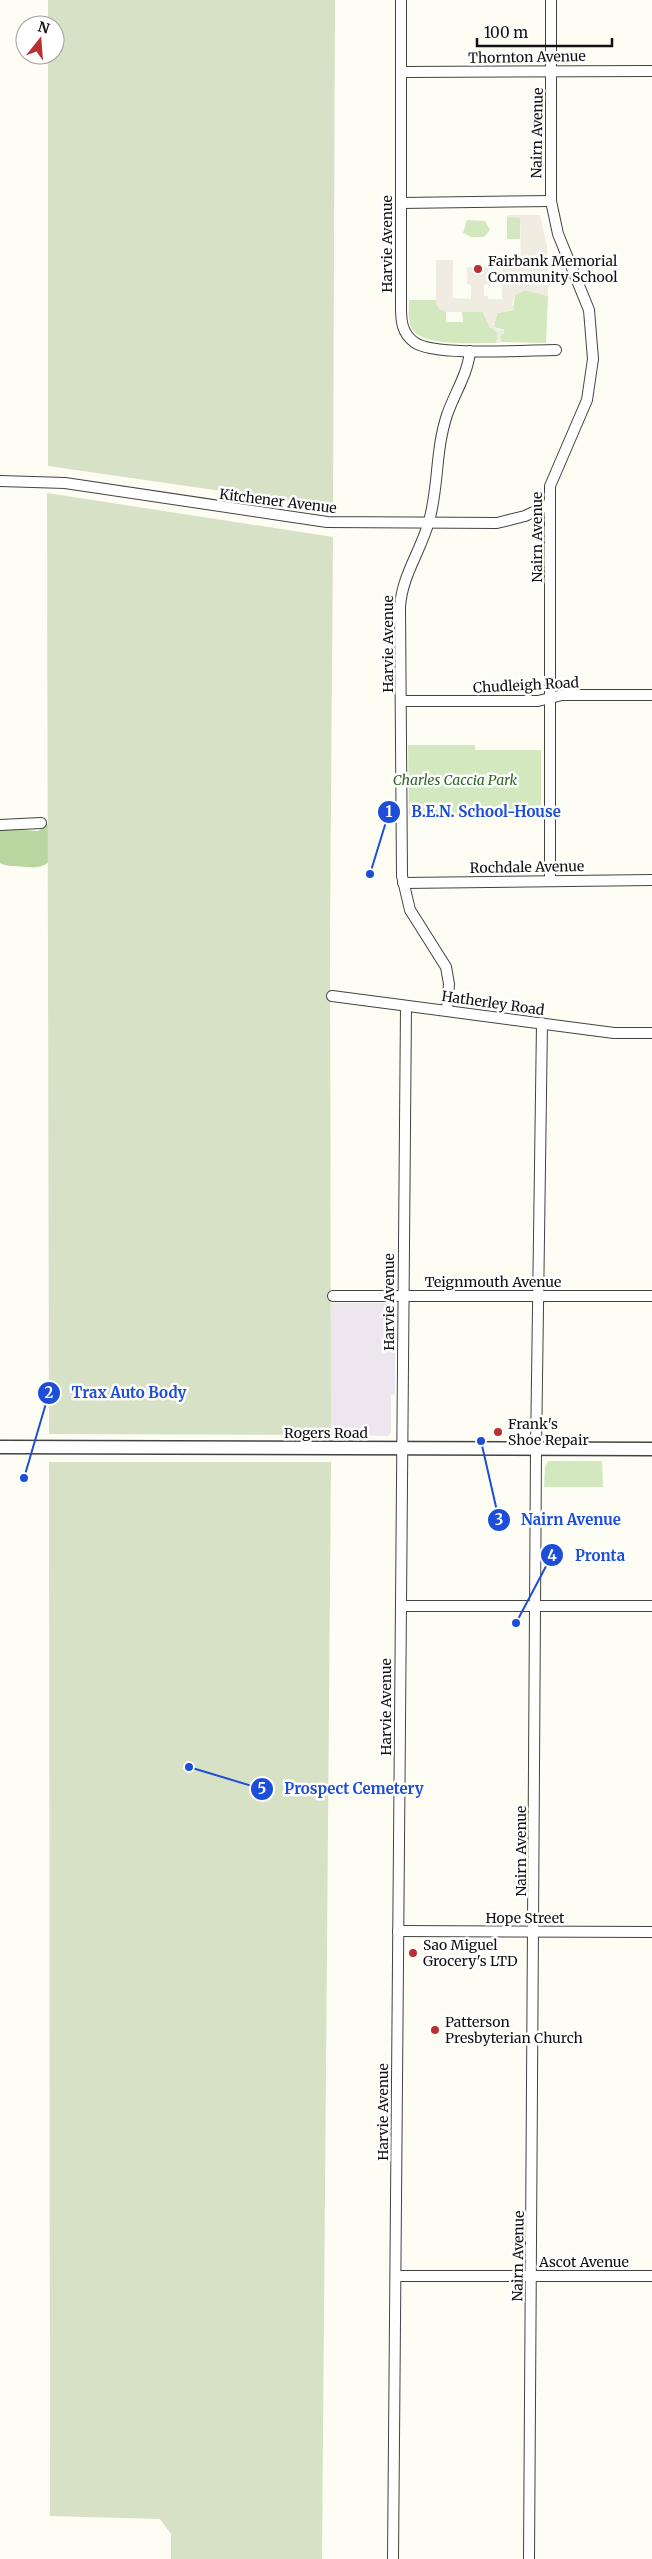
<svg xmlns="http://www.w3.org/2000/svg" width="652" height="2559" font-family="Merriweather,serif">
	<style>
		.industrial { fill: #ede6ee }
		.green { fill: #d3e8bf }
		.forest { fill: #b7d79f }
		.cemetery { fill: #d7e1c5 }
		.plaza { fill: #f0ece2 }
		.lines { fill: none; stroke-linecap: round; stroke-linejoin: round }
		.minor-casing { stroke: #434343; stroke-width: 12 }
		.tertiary-casing { stroke: #434343; stroke-width: 15 }
		.minor { stroke: #fff; stroke-width: 10 }
		.tertiary { stroke: #fff; stroke-width: 12 }
		.poi-dot { fill: #b93032; stroke: #fff; stroke-width: 2 }
		.labels { text-anchor: middle; stroke-width: 5; stroke-linejoin: round; paint-order: stroke }
		.street-label { font-size: 14px; fill: #101010; stroke: #fff }
		.poi-label { font-size: 14px; fill: #101010; stroke: #fff; text-anchor: start }
		.park-label { font-size: 14px; font-style: italic; fill: #2f6524; stroke: #fff }
		.leader { fill: none; stroke: #1d4ed8; stroke-width: 2 }
		.callout-dot { fill: #1d4ed8; stroke: #fff; stroke-width: 2 }
		.mark-label { font-size: 15px; text-anchor: middle; font-weight: bold; fill: #fff }
		.callout-label { font-size: 15px; text-anchor: middle; font-weight: bold; fill: #1d4ed8; stroke: #fff; stroke-width: 5; stroke-linejoin: round; paint-order: stroke }
	</style>
	<rect width="100%" height="100%" fill="#fefdf4"/>
	<polygon class="industrial" points="331,1303 388,1303 395,1307 395,1394 391,1395 391,1433 388,1436 331,1435"/>
	<g class="green">
		<rect x="507" y="217" width="13" height="22"/>
		<polygon points="467,220 485,221 490,230 484,237 471,237 463,233"/>
		<polygon points="525,290 548,296 546,343 501,342 500,336 504,333 504,330 494,327 497,313 513,310 515,295"/>
		<path d="M409 300H436L437 305 446 312V322H463L462 312H483L490 327 498 333 496 343C475 342 416 349 410 324 408 317 409 307 409 300Z"/>
		<polygon points="408,745 475,745 475,750 541,750 541,817 409,815"/>
		<polygon points="548,1461 602,1461 603,1487 544,1487 545,1467"/>
	</g>
	<path class="forest" d="M53 820C52 844 60 871 27 867 19 866 7 867 0 863V828L38 831Z"/>
	<g class="cemetery">
		<polygon points="48,0 335,0 333,507 48,466 48,55 55,55 55,25 48,25"/>
		<polygon points="47,493 333,537 330,933 331,1435 49,1434"/>
		<polygon points="49,1462 331,1462 322,2559 171,2559 171,2534 160,2519 50,2516"/>
	</g>
	<polygon class="plaza" points="508,215 540,215 547,246 548,296 525,290 515,295 512,304 514,309 497,313 494,327 500,330 504,329 504,333 500,336 501,342 496,343 498,333 490,327 483,312 446,312 439,309 436,300 436,260 453,260 453,298 471,299 471,285 467,284 467,267 488,267 488,284 484,285 484,296 488,296 488,299 502,299 502,265 521,263 520,218 507,217"/>
	<g class="lines">
		<g class="minor-casing">
			<g id="minor">
				<path d="M401 0V308C401 321 402 333 414 342 433 357 529 350 556 350"/>
				<polyline points="402,72 652,71"/>
				<polyline points="401,203 551,201"/>
				<polyline points="0,481 65,483 327,522 497,523 525,516 550,504"/>
				<polyline points="401,701 538,701 562,695 652,695"/>
				<polyline points="0,825 41,823"/>
				<polyline points="550,880 550,486 587,400 593,359 589,310 558,234 551,201 551,0"/>
				<polyline points="403,883 652,880"/>
				<polyline points="332,996 614,1033 652,1033"/>
				<path d="M447 1010 449 984 446 967 410 910 402 876 400 607C402 575 421 551 429 521 439 486 435 451 447 415 454 394 468 374 470 351"/>
				<polyline points="333,1296 652,1296"/>
				<polyline points="401,1606 652,1606"/>
				<polyline points="398,1931 652,1932"/>
				<polyline points="396,2276 652,2276"/>
				<polyline points="393,2559 406,1006"/>
				<polyline points="529,2559 536,1450 542,1023"/>
			</g>
		</g>
		<g class="tertiary-casing">
			<polyline id="tertiary" points="0,1447 652,1449"/>
		</g>
		<use href="#minor" class="minor"/>
		<use href="#tertiary" class="tertiary"/>
	</g>
	<g class="poi-dot">
		<circle cx="478" cy="269" r="5"/>
		<circle cx="498" cy="1432" r="5"/>
		<circle cx="413" cy="1953" r="5"/>
		<circle cx="435" cy="2030" r="5"/>
	</g>
	<g class="labels">
		<g class="street-label">
			<text transform="translate(527 57) rotate(-1)" y="5">Thornton Avenue</text>
			<text transform="translate(537 133) rotate(-89)" y="5">Nairn Avenue</text>
			<text transform="translate(387 244) rotate(-90)" y="5">Harvie Avenue</text>
			<text transform="translate(278 501) rotate(7)" y="5">Kitchener Avenue</text>
			<text transform="translate(537 537) rotate(-90)" y="5">Nairn Avenue</text>
			<text transform="translate(388 644) rotate(-90)" y="5">Harvie Avenue</text>
			<text transform="translate(526 685) rotate(-3)" y="5">Chudleigh Road</text>
			<text transform="translate(527 867) rotate(-1)" y="5">Rochdale Avenue</text>
			<text transform="translate(493 1003) rotate(8)" y="5">Hatherley Road</text>
			<text x="493" y="1287">Teignmouth Avenue</text>
			<text transform="translate(389 1302) rotate(-90)" y="5">Harvie Avenue</text>
			<text x="326" y="1438">Rogers Road</text>
			<text transform="translate(386 1707) rotate(-90)" y="5">Harvie Avenue</text>
			<text transform="translate(521 1851) rotate(-90)" y="5">Nairn Avenue</text>
			<text x="525" y="1923">Hope Street</text>
			<text transform="translate(383 2112) rotate(-90)" y="5">Harvie Avenue</text>
			<text transform="translate(518 2256) rotate(-89)" y="5">Nairn Avenue</text>
			<text x="584" y="2267">Ascot Avenue</text>
		</g>
		<g class="poi-label">
			<text x="488" y="266">Fairbank Memorial<tspan x="488" dy="16">Community School</tspan></text>
			<text x="508" y="1429">Frank's<tspan x="508" dy="16">Shoe Repair</tspan></text>
			<text x="423" y="1950">Sao Miguel<tspan x="423" dy="16">Grocery's LTD</tspan></text>
			<text x="445" y="2027">Patterson<tspan x="445" dy="16">Presbyterian Church</tspan></text>
		</g>
		<g class="park-label">
			<text x="455" y="785">Charles Caccia Park</text>
		</g>
	</g>
	<path class="leader" d="M370 874L389 812M24 1478L49 1393M481 1441L499 1520M516 1623L552 1555M189 1767L262 1789"/>
	<g class="callout-dot">
		<circle cx="370" cy="874" r="5"/>
		<circle cx="24" cy="1478" r="5"/>
		<circle cx="481" cy="1441" r="5"/>
		<circle cx="516" cy="1623" r="5"/>
		<circle cx="189" cy="1767" r="5"/>
		<circle cx="389" cy="812" r="12"/>
		<circle cx="49" cy="1393" r="12"/>
		<circle cx="499" cy="1520" r="12"/>
		<circle cx="552" cy="1555" r="12"/>
		<circle cx="262" cy="1789" r="12"/>
	</g>
	<g class="mark-label">
		<text x="389" y="817">1</text>
		<text x="49" y="1398">2</text>
		<text x="499" y="1525">3</text>
		<text x="552" y="1561">4</text>
		<text x="262" y="1794">5</text>
	</g>
	<g class="callout-label">
		<text x="486" y="817">B.E.N. School-House</text>
		<text x="129" y="1398">Trax Auto Body</text>
		<text x="571" y="1525">Nairn Avenue</text>
		<text x="600" y="1561">Pronta</text>
		<text x="354" y="1794">Prospect Cemetery</text>
	</g>
	<g transform="translate(40 40) rotate(17)"><circle r="24" fill="#ffffff" stroke="#9f9f9f"/>
	<path d="M0-4L9 19L0 12L-9 19Z" fill="#b93032"/>
	<text y="-8" font-size="14" font-weight="bold" text-anchor="middle" fill="#101010">N</text>
	</g>
	<path d="M477 38v8h135v-8" fill="none" stroke="#101010" stroke-width="2.5"/>
	<text x="484" y="38" font-size="15" fill="#101010" stroke="#ffffff" stroke-width="4" paint-order="stroke">100 m</text>
</svg>
